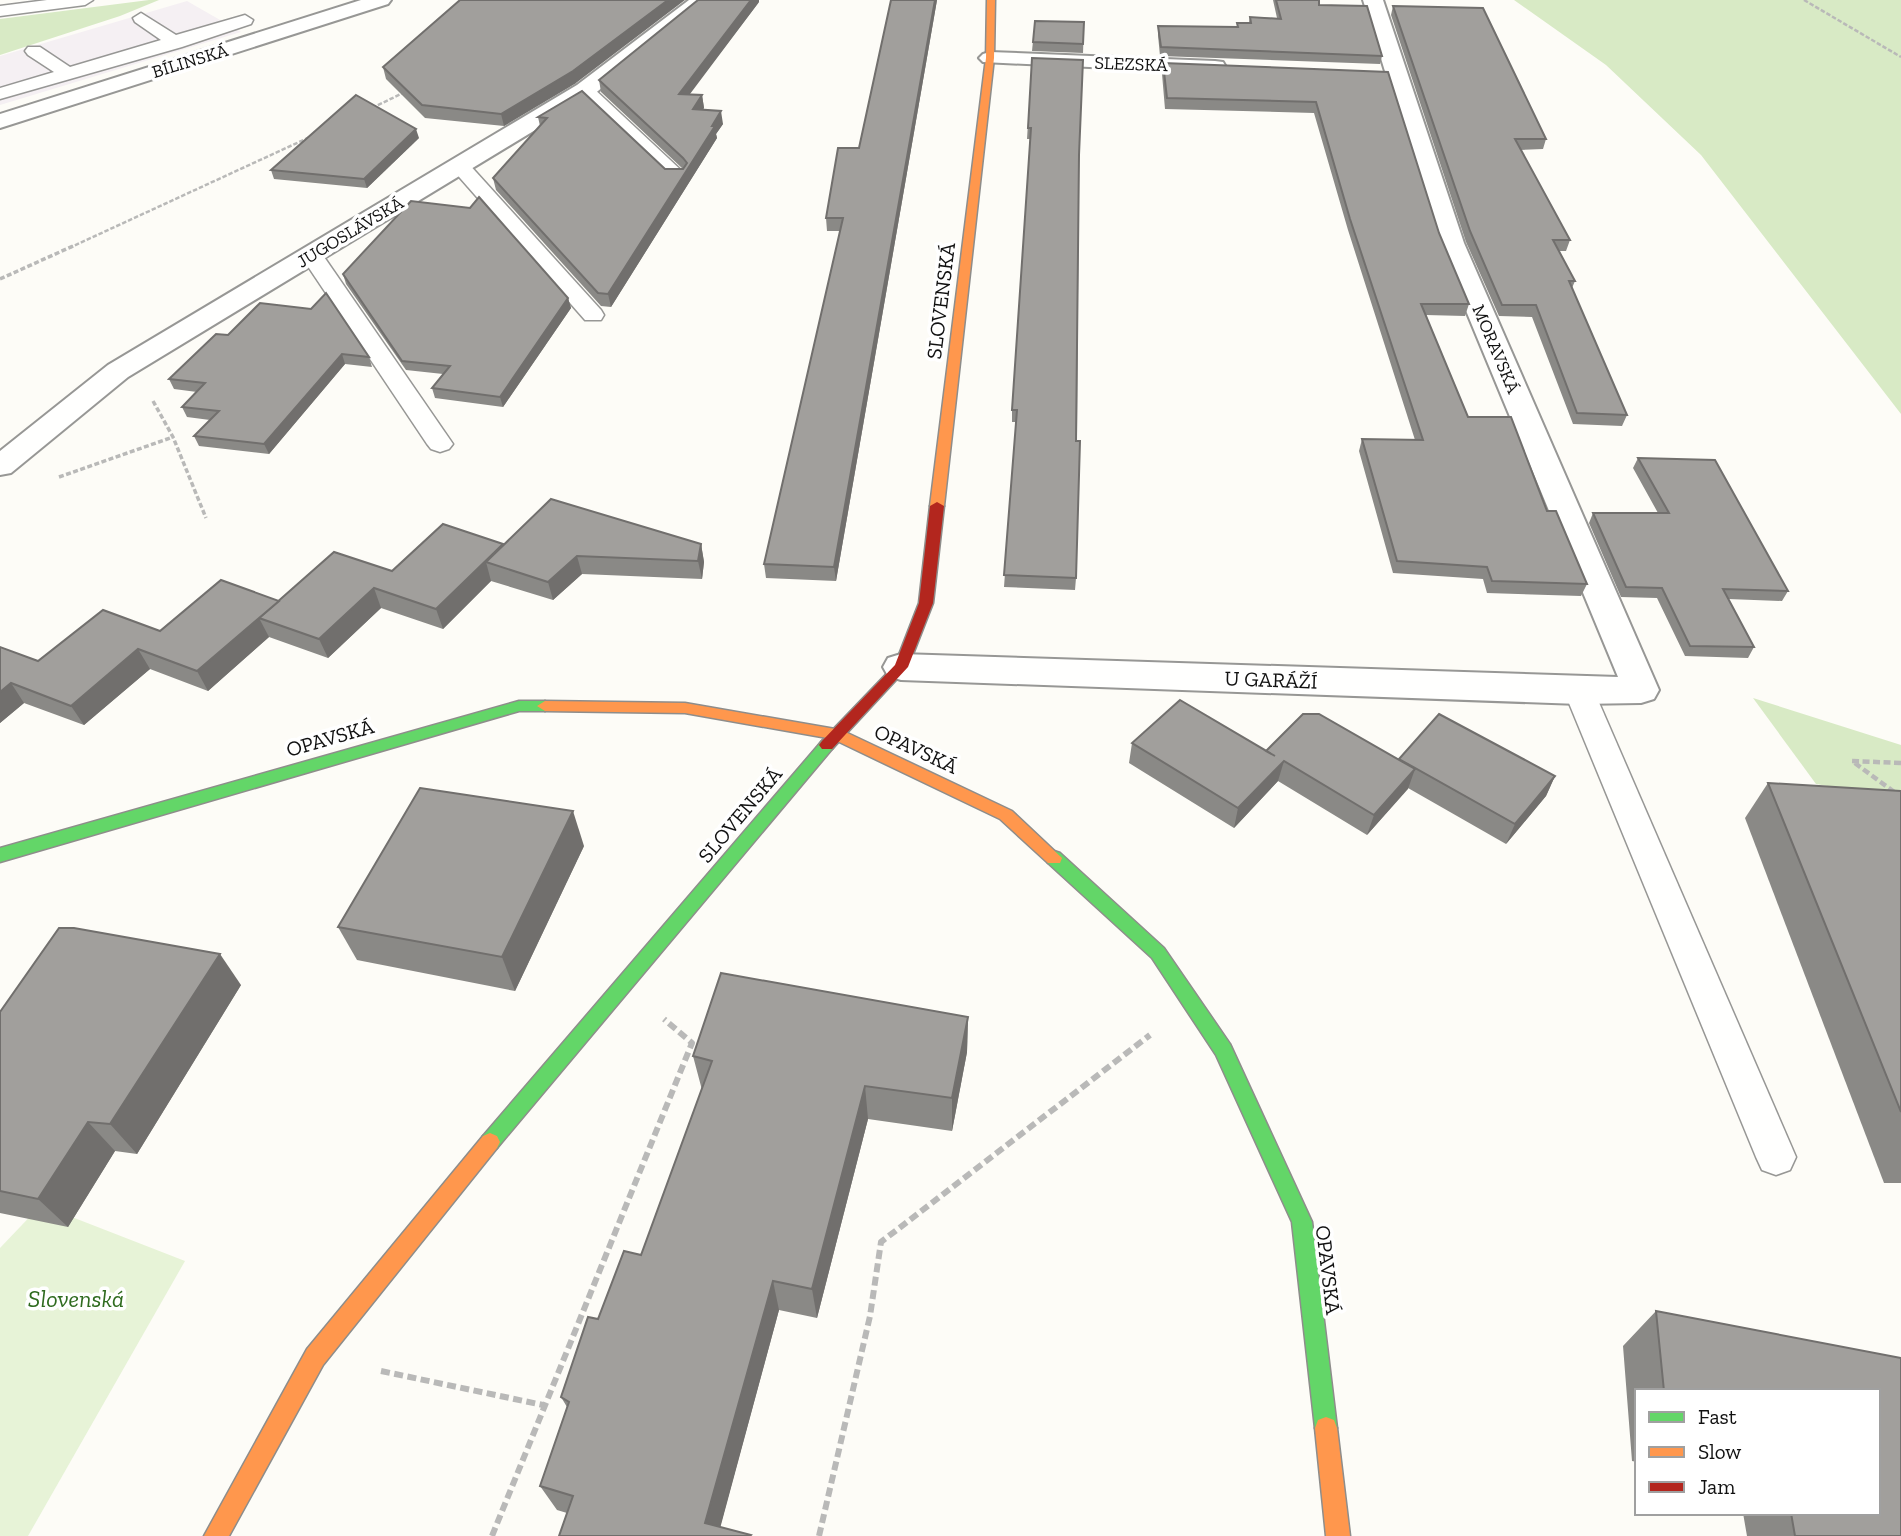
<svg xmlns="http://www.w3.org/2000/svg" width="1901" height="1536" font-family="'Zilla Slab',serif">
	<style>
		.industrial { fill: #f5f0f3 }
		.green { fill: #e7f3d7 }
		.forest { fill: #d8eac5 }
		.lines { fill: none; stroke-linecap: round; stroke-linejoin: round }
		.lane-casing { stroke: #979795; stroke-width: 3 }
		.street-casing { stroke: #979795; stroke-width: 4 }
		.fast-casing { stroke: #8e8d8b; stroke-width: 3 }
		.slow-casing { stroke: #8e8d8b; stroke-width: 3 }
		.jam-casing { stroke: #8e8d8b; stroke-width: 3 }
		.path-far3 { stroke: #b9b9b8; stroke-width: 2.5; stroke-dasharray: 4.5 2; stroke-linecap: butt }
		.path-far2 { stroke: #b9b9b8; stroke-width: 3.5; stroke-dasharray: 5 2.5; stroke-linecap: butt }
		.path-far1 { stroke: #b9b9b8; stroke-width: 4.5; stroke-dasharray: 7 3.5; stroke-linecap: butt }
		.path { stroke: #b9b9b8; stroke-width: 6; stroke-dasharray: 9 4.5; stroke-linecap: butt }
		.lane { fill: #fffffe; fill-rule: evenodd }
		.street { fill: #fffffe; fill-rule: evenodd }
		.fast { fill: #63d668; fill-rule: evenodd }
		.slow { fill: #ff974d; fill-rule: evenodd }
		.jam { fill: #b3261e; fill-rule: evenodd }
		.wall { fill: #8a8986 }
		.shaded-wall { fill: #716f6d }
		.building { fill: #a19f9c; stroke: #716f6d; stroke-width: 2 }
		.labels { text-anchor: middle; stroke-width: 7; stroke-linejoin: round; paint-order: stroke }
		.far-street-label { font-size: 18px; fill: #111; stroke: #fff }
		.street-label { font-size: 21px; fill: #111; stroke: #fff }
		.near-park-label { font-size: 24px; font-style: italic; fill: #2f6b1f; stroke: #fff }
	</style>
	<rect width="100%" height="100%" fill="#fdfcf7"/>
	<polygon class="industrial" points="187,1 241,32 0,105 0,56"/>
	<polygon class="green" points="41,1205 185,1261 28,1536 0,1536 0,1248"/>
	<g class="forest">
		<polygon points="149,0 159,0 120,16 0,55 0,19"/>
		<polygon points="1514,0 1901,0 1901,414 1701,155 1606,65"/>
		<polygon points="1753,698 1901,745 1901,799 1816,784"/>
	</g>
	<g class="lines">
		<g class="lane-casing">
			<g id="lane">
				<polygon points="47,0 93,0 85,5 0,16 0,6"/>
				<polygon points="141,13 176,35 245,15 253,20 251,24 182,47 0,99 0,88 54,72 28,55 25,51 28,47 40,47 70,67 161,40 135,22 133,18"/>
				<polygon points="585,85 591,86 683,172 686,176 683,180 669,180 579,94 576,90 579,86"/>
				<polygon points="460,160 467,162 601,310 604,315 601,320 585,320 453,170 450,166"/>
				<polygon points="312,250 320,251 453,444 449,449 440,452 431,449 427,444 301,256 304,251"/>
				<polygon points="1579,680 1590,684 1594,691 1796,1157 1790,1170 1776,1175 1762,1170 1756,1157 1564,691 1568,684"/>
			</g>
		</g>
		<g class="street-casing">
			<g id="street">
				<polygon points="361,0 391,0 388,4 0,128 0,114"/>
				<polygon points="689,0 711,0 593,95 128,377 11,473 0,475 0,451 108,365 577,85"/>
				<polygon points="1363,0 1383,0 1464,243 1659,690 1654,699 1641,703 1579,704 901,680 888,676 883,667 888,658 901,654 1618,677 1438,243"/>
				<polygon points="990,52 1215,61 1223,62 1226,67 1223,72 1215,73 983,62 979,58 983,54"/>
			</g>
		</g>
		<g class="fast-casing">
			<g id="fast">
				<polygon points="519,701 545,701 553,706 545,711 519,711 0,862 0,848"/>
				<polygon points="827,739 832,741 835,745 832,749 497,1148 490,1151 483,1148 480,1142 483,1136 822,741"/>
				<polygon points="1054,851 1060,853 1164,948 1230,1044 1312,1222 1337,1428 1334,1436 1326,1439 1318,1436 1315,1428 1292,1222 1216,1055 1152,958 1048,863 1046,858 1048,853"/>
			</g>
		</g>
		<g class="slow-casing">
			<g id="slow">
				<polygon points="987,0 995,0 994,58 944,506 937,510 930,506 986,58"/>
				<polygon points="545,701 685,703 841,730 1012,811 1062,858 1060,863 1048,863 1000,819 833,739 685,713 545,711 537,706"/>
				<polygon points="490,1133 497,1136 500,1142 497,1148 323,1365 229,1536 204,1536 307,1349 483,1136"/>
				<polygon points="1326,1417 1334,1420 1337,1428 1350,1536 1326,1536 1315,1428 1318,1420"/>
			</g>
		</g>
		<g class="jam-casing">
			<polygon id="jam" points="937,502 944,506 933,603 908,667 832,749 822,749 819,745 822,741 895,665 919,603 930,506"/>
		</g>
		<g class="path-far3">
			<polyline points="1804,0 1901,57"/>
			<polyline points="372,108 405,92"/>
			<polyline points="69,248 310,137"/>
		</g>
		<g class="path-far2">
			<polyline points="0,279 73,246"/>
			<polyline points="153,401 173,437 206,518"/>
			<polyline points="59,477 173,437"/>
		</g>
		<polyline class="path-far1" points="1901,763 1852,761 1901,797"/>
		<g class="path">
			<polyline points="381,1371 543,1405"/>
			<polyline points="492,1536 692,1043 664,1019"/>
			<polyline points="819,1536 870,1316 881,1242 1150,1035"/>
		</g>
		<use href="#lane" class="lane"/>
		<use href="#street" class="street"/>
		<use href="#fast" class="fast"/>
		<use href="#slow" class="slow"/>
		<use href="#jam" class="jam"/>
	</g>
	<g class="wall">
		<polygon points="891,0 937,0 836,581 766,578 764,564 840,231 827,231 826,218 859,148"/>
		<polygon points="1273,0 1319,0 1319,5 1382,56 1380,64 1160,56 1158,35 1158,26 1237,27 1237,23 1249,23 1250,17 1277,18"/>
		<polygon points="759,2 689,94 702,95 704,108 702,110 723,124 716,134 717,138 611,307 601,306 496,190 493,178 540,126 538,117 582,91 665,169 683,169 601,92 599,80"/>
		<polygon points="1393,6 1546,139 1543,149 1520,150 1570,240 1566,251 1559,251 1575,281 1572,288 1627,415 1622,426 1573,424 1532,317 1499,316 1466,242 1391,15"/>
		<polygon points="1035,21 1084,22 1083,53 1032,51"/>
		<polygon points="1032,58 1079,155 1076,578 1075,590 1004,587 1016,422 1012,422 1012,410 1030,139 1027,139"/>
		<polygon points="1163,63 1388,72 1439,233 1469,304 1465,316 1426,315 1468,417 1547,511 1587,584 1581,596 1487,593 1483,579 1393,573 1359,451 1362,439 1415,440 1348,230 1314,113 1165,109 1162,74"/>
		<polygon points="383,67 576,83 504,126 425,118 386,79"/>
		<polygon points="419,138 367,188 274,179 271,170"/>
		<polygon points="343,274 568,298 571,308 503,407 435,398 432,388 443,374 406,370 346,284"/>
		<polygon points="216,334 369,357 372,367 345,364 269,454 199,446 194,436 210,420 187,417 182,407 197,392 174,389 169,379"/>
		<polygon points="1638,458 1788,591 1782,601 1728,599 1754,647 1748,658 1685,656 1657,598 1621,597 1589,523 1593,513 1658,513 1633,468"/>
		<polygon points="503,544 503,545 701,544 704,562 702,579 582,574 553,600 491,581 443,629 381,608 328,658 269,637 208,691 150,669 84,725 24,703 0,723 0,647 38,661"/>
		<polygon points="1132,743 1398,759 1555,776 1546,796 1506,844 1408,788 1367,835 1278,781 1234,828 1129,763"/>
		<polygon points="1768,783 1901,791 1901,1183 1884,1183 1745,818"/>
		<polygon points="584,846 515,991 357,960 338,927"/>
		<polygon points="241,985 137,1154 115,1151 68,1227 0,1213 0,1012"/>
		<polygon points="968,1017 967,1052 952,1131 868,1119 817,1318 779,1310 720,1527 751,1535 751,1536 559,1536 567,1513 557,1510 540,1486 567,1407 561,1397 598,1319 641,1255 702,1090 693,1056"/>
		<polygon points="1656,1311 1901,1358 1901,1536 1747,1536 1743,1513 1878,1513 1878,1391 1637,1391 1637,1462 1632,1461 1623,1346"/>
	</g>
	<g class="shaded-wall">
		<polygon points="668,0 685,0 576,83 504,126 501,114"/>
		<polygon points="751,0 759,0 759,2 681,106 679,94"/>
		<polygon points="935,0 937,0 836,581 834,567"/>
		<polygon points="702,95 704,108 694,121 693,109"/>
		<polygon points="721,111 723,124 716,134 717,138 611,307 608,294"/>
		<polygon points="416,129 419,138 367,188 364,179"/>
		<polygon points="568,298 571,308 503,407 500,397"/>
		<polygon points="342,354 345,364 269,454 264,444"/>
		<polygon points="503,544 509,563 486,562 491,581 443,629 436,609"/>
		<polygon points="701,544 704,562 702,579 698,561"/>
		<polygon points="577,556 582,574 553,600 548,582"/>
		<polygon points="374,588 381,608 328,658 319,639"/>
		<polygon points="259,618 269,637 208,691 197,671"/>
		<polygon points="138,649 150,669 84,725 71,706"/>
		<polygon points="11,683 24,703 0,723 0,692"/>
		<polygon points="1284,761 1278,781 1234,828 1238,808"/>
		<polygon points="1415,769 1408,789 1367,835 1374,815"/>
		<polygon points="1555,776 1546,796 1506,844 1515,824"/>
		<polygon points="573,811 584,846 515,991 502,957"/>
		<polygon points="220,954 241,985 137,1154 110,1124"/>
		<polygon points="968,1017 967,1052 952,1131 952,1098"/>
		<polygon points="865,1086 868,1119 817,1318 812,1289"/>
		<polygon points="88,1122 115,1151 68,1227 38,1199"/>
		<polygon points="773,1281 779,1310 718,1536 705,1523"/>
	</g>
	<g class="building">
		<polygon points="460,0 668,0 573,71 501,114 422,105 383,67"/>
		<polygon points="698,0 751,0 679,94 702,95 693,109 721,111 712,126 715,126 608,294 598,293 493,178 547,118 538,117 582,91 665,169 683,169 687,163 683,158 599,80"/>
		<polygon points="891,0 935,0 834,567 764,564 843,218 826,218 838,148 859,148"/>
		<polygon points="1276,0 1319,0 1319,5 1367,6 1382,56 1161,47 1158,26 1238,27 1237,23 1251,23 1250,17 1281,19"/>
		<polygon points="1393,6 1483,8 1546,139 1515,139 1570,240 1553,240 1575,281 1569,281 1627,415 1577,413 1536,305 1502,305 1470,231"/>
		<polygon points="1035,21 1084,22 1083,44 1033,42"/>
		<polygon points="1032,58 1083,60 1079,155 1076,441 1080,441 1076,578 1004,575 1017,410 1012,410 1031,128 1028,128"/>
		<polygon points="1163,63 1388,72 1439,233 1469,304 1421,304 1468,417 1511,417 1547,511 1556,511 1587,584 1492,581 1487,567 1397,561 1362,439 1423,440 1350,219 1316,102 1167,98"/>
		<polygon points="356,95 416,129 364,179 271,170"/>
		<polygon points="479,197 568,298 500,397 432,388 450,366 402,361 343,274 411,201 470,208"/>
		<polygon points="326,293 369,357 342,354 264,444 194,436 219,411 182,407 205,383 169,379 216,334 228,335 260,303 311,309"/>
		<polygon points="1638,458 1715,460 1788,591 1723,589 1754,647 1690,646 1662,588 1626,587 1593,513 1669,513"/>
		<polygon points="551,499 701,544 698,561 577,556 548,582 486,562"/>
		<polygon points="443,524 503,544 436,609 374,588 319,639 259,618 334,552 392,571"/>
		<polygon points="221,580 279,601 197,671 138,649 71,706 11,683 0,692 0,647 38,661 103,610 160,631"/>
		<polygon points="1180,700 1275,756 1266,751 1303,714 1319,714 1415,769 1374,815 1284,761 1238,808 1132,743"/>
		<polygon points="1439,714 1555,776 1515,824 1399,759"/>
		<polygon points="1768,783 1901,791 1901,1112"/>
		<polygon points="420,788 573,811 502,957 338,927"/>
		<polygon points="59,928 74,928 220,954 110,1124 88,1122 38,1199 0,1191 0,1012"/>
		<polygon points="721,973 968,1017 952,1098 865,1086 812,1289 773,1281 705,1523 751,1535 750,1536 559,1536 573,1496 540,1486 569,1402 561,1397 588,1317 598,1319 624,1251 641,1255 712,1061 693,1056"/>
		<polygon points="1656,1311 1901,1358 1901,1536 1795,1536 1791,1513 1878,1513 1878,1391 1664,1391"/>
	</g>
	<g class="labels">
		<g class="far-street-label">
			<text transform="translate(190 61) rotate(-17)" y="6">BÍLINSKÁ</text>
			<text transform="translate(1131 64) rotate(2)" y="6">SLEZSKÁ</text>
			<text transform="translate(350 232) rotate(-31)" y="6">JUGOSLÁVSKÁ</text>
			<text transform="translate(1496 349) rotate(67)" y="6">MORAVSKÁ</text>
		</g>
		<g class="street-label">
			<text transform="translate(941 301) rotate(-83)" y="7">SLOVENSKÁ</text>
			<text transform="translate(1271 680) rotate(2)" y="7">U GARÁŽÍ</text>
			<text transform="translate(330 738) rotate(-16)" y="7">OPAVSKÁ</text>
			<text transform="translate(916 749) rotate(25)" y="7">OPAVSKÁ</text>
			<text transform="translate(740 815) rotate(-50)" y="7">SLOVENSKÁ</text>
			<text transform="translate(1328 1270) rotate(83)" y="7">OPAVSKÁ</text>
		</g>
		<g class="near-park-label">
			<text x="76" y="1307">Slovenská</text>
		</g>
	</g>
	<rect x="1635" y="1389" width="245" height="126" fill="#ffffff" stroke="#a0a0a0" stroke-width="2"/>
	<rect x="1649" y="1412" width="35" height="10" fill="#63d668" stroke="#a0a0a0" stroke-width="2"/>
	<text x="1698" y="1424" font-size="21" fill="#111111">Fast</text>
	<rect x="1649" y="1447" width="35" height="10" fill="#ff974d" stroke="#a0a0a0" stroke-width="2"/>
	<text x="1698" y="1459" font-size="21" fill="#111111">Slow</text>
	<rect x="1649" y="1482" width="35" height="10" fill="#b3261e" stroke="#a0a0a0" stroke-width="2"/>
	<text x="1698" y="1494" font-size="21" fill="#111111">Jam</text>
</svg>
